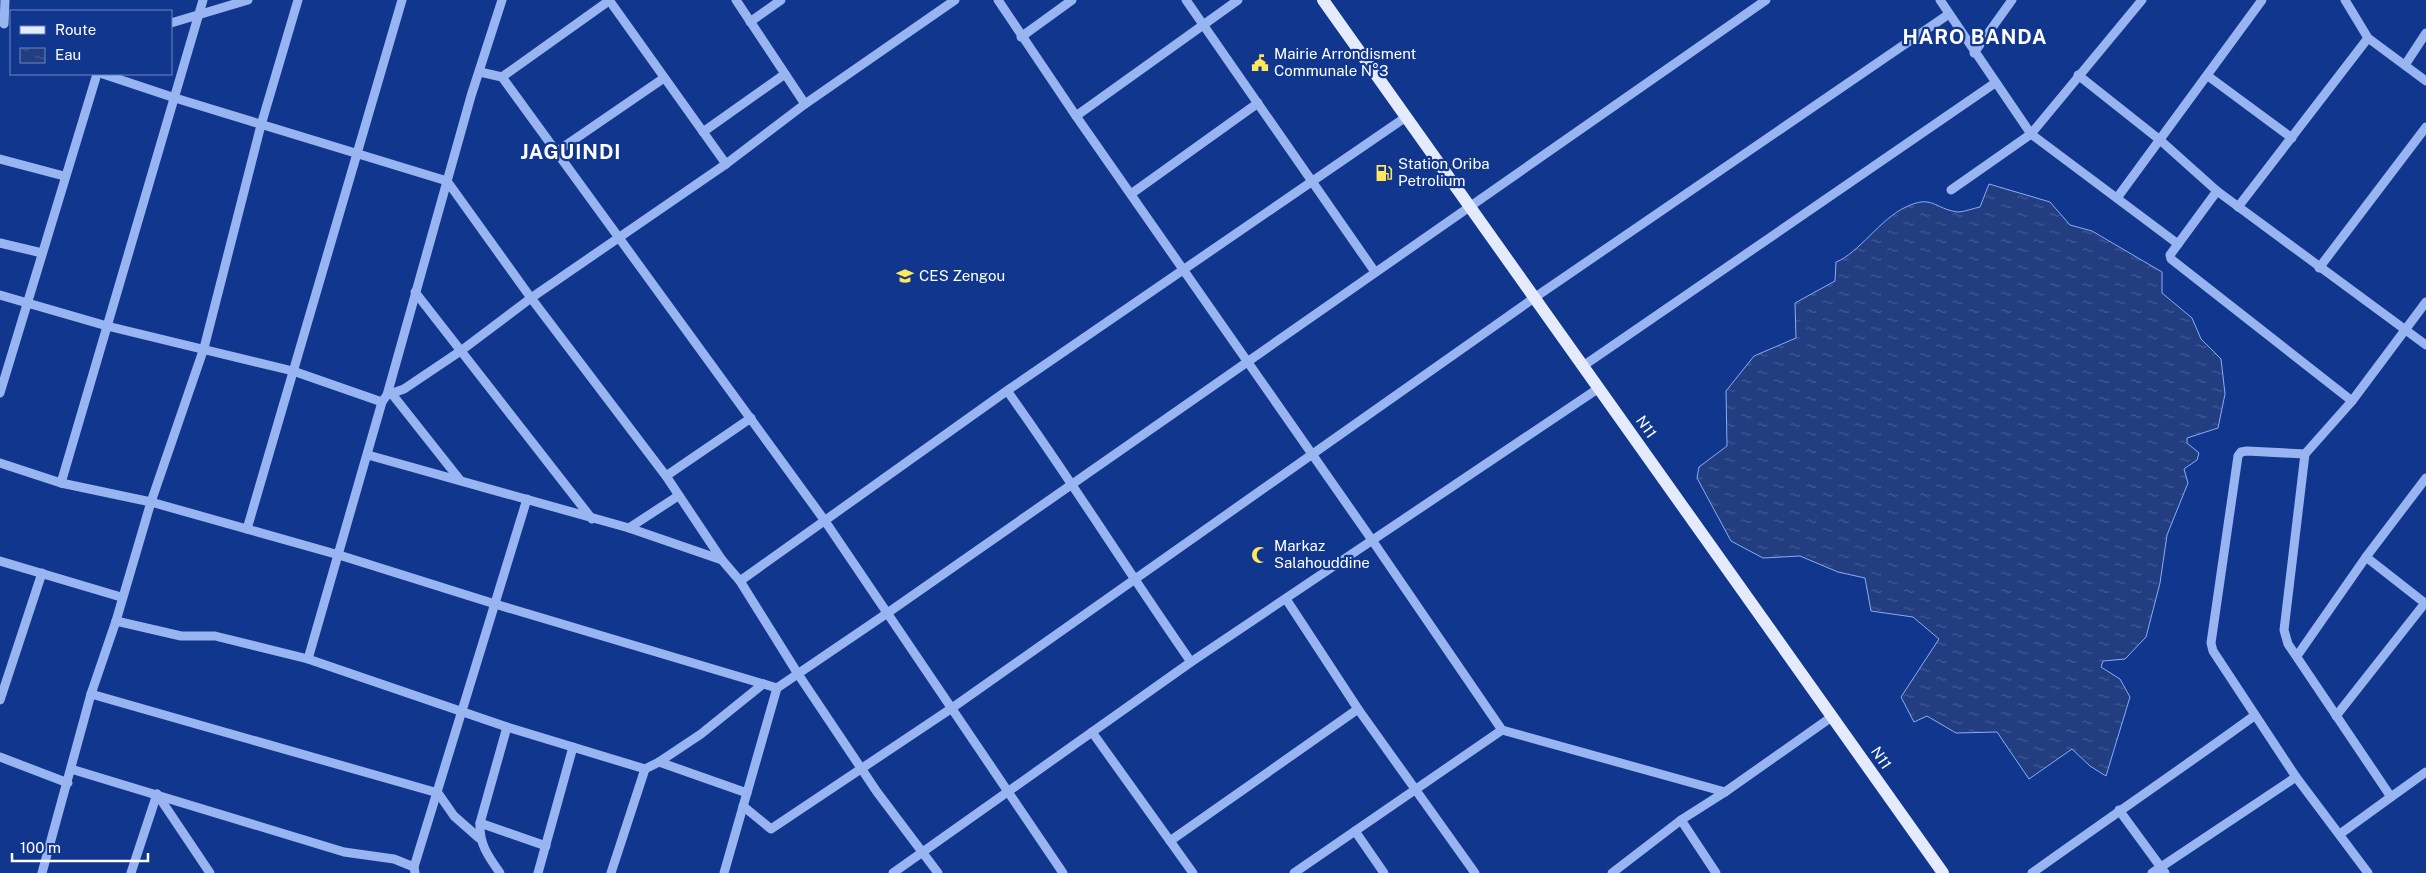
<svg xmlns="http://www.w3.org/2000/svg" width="2426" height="873" font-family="'Public Sans',sans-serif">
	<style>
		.water { fill: url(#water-ripples); stroke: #8aadf6 }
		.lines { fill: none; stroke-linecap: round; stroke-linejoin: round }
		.minor { stroke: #98b5f2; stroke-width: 9 }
		.major { stroke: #e4ebff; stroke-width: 12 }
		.labels { text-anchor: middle; stroke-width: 4.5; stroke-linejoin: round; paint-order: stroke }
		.poi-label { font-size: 15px; fill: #fff; stroke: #10368e; text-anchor: start }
		.street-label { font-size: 15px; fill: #fff; stroke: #10368e }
		.district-label { font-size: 20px; font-weight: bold; letter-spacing: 1px; fill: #fff; stroke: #10368e }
	</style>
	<defs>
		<pattern id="water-ripples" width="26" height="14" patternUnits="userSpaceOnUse" patternTransform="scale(1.25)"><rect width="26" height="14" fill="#223e81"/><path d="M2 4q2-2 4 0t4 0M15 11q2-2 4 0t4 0" fill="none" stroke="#435b94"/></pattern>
	</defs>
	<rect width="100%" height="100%" fill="#10368e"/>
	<path class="water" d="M1989 184 2050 202 2070 225 2092 231 2162 272V293L2192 318 2201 339 2221 359 2225 394 2218 428 2187 438V443L2199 453 2197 460 2184 469 2188 483 2167 535 2160 583 2146 637 2125 659 2103 661 2101 667 2120 679 2130 697 2106 776 2090 766 2072 749 2029 779 1997 732 1956 733 1927 716 1914 722 1901 697 1939 639 1913 617 1871 611 1865 578 1838 572 1800 556 1763 558 1731 541 1697 478 1699 467 1727 446 1726 391 1754 356 1796 338 1795 303 1835 281 1836 262C1858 254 1881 218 1906 207 1933 194 1934 209 1958 212 1964 212 1974 208 1980 207Z"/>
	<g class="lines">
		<g class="minor">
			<polyline points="609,0 726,164"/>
			<polyline points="736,0 805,104"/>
			<polyline points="998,0 1076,116 1372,540 1502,730 1725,792"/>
			<polyline points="1186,0 1375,272"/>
			<polyline points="1940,0 2031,134 2178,244"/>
			<polyline points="2345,0 2368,38 2426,81"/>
			<polyline points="750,22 781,0"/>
			<polyline points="171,23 248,0"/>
			<polyline points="4,24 5,0"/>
			<polyline points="1021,37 1072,0"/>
			<polyline points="1974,53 2012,0"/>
			<polyline points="2405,65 2426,33"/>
			<polyline points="480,72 502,77 825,521 1063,873"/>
			<polyline points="103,74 175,98 447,181 531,298 666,476 722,560 740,581 798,674 877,792 938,873"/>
			<polyline points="2078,75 2160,140 2217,191 2426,345"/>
			<polyline points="2208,76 2292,138"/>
			<polyline points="502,77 610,0"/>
			<polyline points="1076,116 1238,0"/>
			<polyline points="703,132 785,74"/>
			<polyline points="556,152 664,78"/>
			<polyline points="0,159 64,176"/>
			<polyline points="1951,190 2031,134 2142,0"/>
			<polyline points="2217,191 2170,255 2171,259 2352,401"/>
			<polyline points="1131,194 1258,103"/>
			<polyline points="2117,198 2262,0"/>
			<polyline points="2238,207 2368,38"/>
			<polyline points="0,243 42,253"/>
			<polyline points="2319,268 2426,127"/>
			<polyline points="415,292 592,519"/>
			<polyline points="0,295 107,326 293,371 382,402"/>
			<polyline points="2426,302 2352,401 2305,454 2284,630 2288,644 2391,797 2426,772"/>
			<polyline points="1583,366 1995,83"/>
			<path d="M1008 392C1071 480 1129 573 1191 662"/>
			<polyline points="0,393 97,74"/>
			<polyline points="392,394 460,480"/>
			<polyline points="387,395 471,96 502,0"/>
			<polyline points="2305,454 2247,451 2241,452 2238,456 2211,643 2213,651 2296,777 2368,873"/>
			<polyline points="368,455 629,528 722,560"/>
			<polyline points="0,463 61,483 151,502 339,555 495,604 777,688"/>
			<polyline points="666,476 751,418"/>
			<polyline points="61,483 203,0"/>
			<polyline points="629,528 678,496"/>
			<polyline points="247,529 402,0"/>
			<polyline points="2366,557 2426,604"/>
			<polyline points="0,561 121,597"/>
			<polyline points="740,581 1008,390 1406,117"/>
			<polyline points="1286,599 1358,709 1475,873"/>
			<polyline points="116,621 181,636 215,636 308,659 507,727 645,769 659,762 747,793"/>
			<polyline points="2297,656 2366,557 2426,478"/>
			<polyline points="308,659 382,402 387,395 404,389 462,350 531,298 726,164 805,104 955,0"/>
			<polyline points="91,694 438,793 454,816 479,838"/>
			<polyline points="0,700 42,573"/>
			<polyline points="2336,716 2425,603"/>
			<polyline points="1092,732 1193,873"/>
			<polyline points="0,757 68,783"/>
			<polyline points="659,762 701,734 763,684"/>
			<polyline points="71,769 344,852 394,859 414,867"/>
			<polyline points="157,794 210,873"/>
			<polyline points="743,806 771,829 952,708 1534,298 1949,14"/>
			<polyline points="2119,810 2165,873"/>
			<polyline points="1681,820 1716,873"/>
			<polyline points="480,823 546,846"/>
			<polyline points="1355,831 1384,873"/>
			<polyline points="2340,834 2391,797"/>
			<polyline points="1170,841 1358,709"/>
			<polyline points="42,873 91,694 116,621 151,502 204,348 261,125 298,0"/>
			<polyline points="131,873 157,794"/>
			<polyline points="415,873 414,867 527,499"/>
			<path d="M500 873C488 856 479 844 480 823L507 727"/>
			<polyline points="538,873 573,747"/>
			<polyline points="611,873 645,769"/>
			<polyline points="724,873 777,688 886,614 1766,0"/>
			<polyline points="893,873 1191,662 1599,388"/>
			<polyline points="1294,873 1502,730"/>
			<polyline points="1612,873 1681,820 1725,792 1833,716"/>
			<path d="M2032 873C2106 820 2181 769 2254 716"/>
			<polyline points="2152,873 2296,777"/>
		</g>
		<polyline class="major" points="1323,0 1943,873"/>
	</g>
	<defs>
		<g id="civic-bare" transform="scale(1.35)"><path d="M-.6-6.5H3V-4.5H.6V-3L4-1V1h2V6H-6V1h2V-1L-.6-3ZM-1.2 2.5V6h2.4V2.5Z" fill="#ffe65a" stroke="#10368e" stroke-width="2.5" paint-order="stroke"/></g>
		<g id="fuel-bare" transform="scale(1.35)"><path d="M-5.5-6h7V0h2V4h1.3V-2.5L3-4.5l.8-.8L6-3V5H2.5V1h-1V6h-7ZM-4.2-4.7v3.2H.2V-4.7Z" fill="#ffe65a" stroke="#10368e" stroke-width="2.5" paint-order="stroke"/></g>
		<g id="school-bare" transform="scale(1.35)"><path d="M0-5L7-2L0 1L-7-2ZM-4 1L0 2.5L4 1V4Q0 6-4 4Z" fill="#ffe65a" stroke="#10368e" stroke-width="2.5" paint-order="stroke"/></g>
		<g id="mosque-bare" transform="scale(1.35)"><path d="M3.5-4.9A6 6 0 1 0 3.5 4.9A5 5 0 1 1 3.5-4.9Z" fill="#ffe65a" stroke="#10368e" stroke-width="2.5" paint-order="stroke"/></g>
	</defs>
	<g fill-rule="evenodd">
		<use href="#civic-bare" x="1260" y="63"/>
		<use href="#fuel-bare" x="1384" y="173"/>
		<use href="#school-bare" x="905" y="276"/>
		<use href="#mosque-bare" x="1260" y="555"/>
	</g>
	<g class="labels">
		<g class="poi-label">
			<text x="1274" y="59">Mairie Arrondisment<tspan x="1274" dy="17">Communale N°3</tspan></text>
			<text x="1398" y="169">Station Oriba<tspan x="1398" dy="17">Petrolium</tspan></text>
			<text x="919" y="281">CES Zengou</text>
			<text x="1274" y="551">Markaz<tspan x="1274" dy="17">Salahouddine</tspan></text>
		</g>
		<g class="street-label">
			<text transform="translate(1646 427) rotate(55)" y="5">N11</text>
			<text transform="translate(1881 758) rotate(56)" y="5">N11</text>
		</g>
		<g class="district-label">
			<text x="1975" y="44">HARO BANDA</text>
			<text x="571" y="159">JAGUINDI</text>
		</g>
	</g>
	<rect x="10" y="10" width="162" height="65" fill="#10368e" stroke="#7086bb"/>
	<rect x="20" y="26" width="25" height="8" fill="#e4ebff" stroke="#7086bb"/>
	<text x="55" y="35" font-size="15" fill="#ffffff">Route</text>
	<rect x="20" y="48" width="25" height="15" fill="url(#water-ripples)" stroke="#7086bb"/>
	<text x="55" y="60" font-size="15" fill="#ffffff">Eau</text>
	<path d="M12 853v8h136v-8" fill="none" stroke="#ffffff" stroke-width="2.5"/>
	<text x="20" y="853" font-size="15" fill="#ffffff" stroke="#10368e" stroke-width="4" paint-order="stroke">100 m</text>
</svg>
